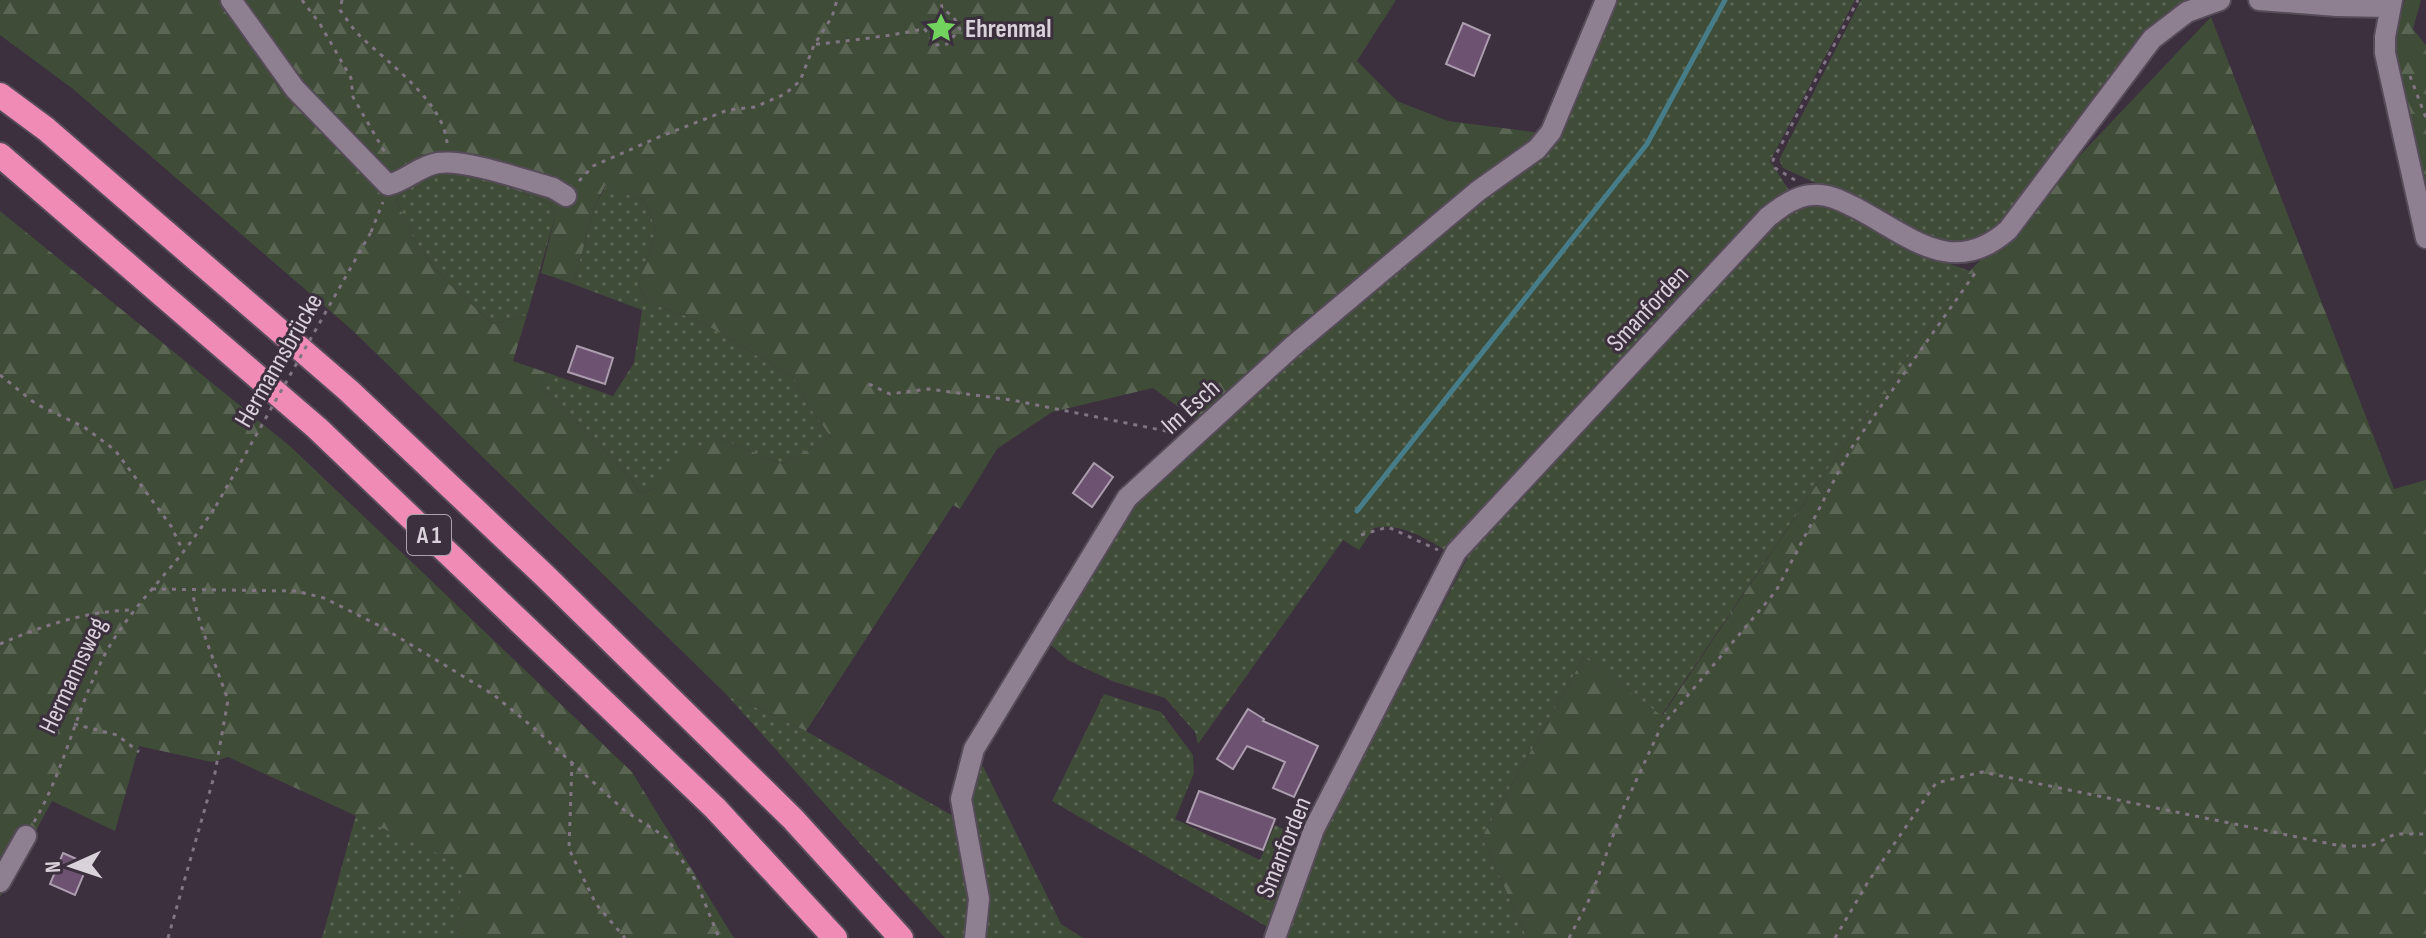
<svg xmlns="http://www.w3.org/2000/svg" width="2426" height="938" font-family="'Sofia Sans Condensed',sans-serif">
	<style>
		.grass { fill: url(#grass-dots) }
		.forest { fill: url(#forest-firs); fill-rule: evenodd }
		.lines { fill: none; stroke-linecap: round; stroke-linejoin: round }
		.stream { stroke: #477d88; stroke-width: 5 }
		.building { fill: #6d5271; stroke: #ab9cae; stroke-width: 2 }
		.minor-casing { stroke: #564b58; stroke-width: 24 }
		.highway-casing { stroke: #564b58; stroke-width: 28 }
		.path { stroke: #807582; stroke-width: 3; stroke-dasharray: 4 6; stroke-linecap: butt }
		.minor { stroke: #8f8091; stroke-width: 20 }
		.highway { stroke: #f08bb5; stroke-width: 24 }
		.path-bridge { stroke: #807582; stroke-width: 3; stroke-dasharray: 4 6; stroke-linecap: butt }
		.labels { text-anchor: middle; stroke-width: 6; stroke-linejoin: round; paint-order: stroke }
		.shield { fill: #3c2f3e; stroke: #aba1ac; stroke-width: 2 }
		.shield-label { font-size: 24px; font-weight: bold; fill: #dad2db }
		.poi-label { font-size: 26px; font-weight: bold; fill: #dad2db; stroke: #3c2f3e; text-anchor: start }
		.street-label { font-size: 26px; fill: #dad2db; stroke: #3c2f3e }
	</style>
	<defs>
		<pattern id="grass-dots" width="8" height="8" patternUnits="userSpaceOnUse" patternTransform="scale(2)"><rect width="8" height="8" fill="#3f4c38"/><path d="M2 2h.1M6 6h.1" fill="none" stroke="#5a6554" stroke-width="1.8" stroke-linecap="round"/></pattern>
		<pattern id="forest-firs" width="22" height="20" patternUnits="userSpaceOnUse" patternTransform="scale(2)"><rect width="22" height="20" fill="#3f4c38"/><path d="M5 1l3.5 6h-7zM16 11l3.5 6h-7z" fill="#5a6554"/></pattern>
	</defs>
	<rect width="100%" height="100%" fill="#3c2f3e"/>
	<g class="grass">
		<path d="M1610 0H1855L1770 161 1792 195 1450 553C1426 539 1401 522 1374 528L1359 550 1343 540 1198 744 1195 732 1165 698 1112 681 1068 660 1045 640 1129 501 1294 351 1539 152Z"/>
		<polygon points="1861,0 2204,0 2140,44 1998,233 1982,241 1947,243 1783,168 1779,160"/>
		<polygon points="446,168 487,178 550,204 555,217 527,315 493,324 446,281 417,245 396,200 419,175"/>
		<polygon points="606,186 644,201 656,229 638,285 647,302 700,321 794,378 808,405 831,437 782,464 717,437 657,488 640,493 631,478 541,385 548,373 613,396 634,363 642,310 573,284 596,204"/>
		<polygon points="1825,203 1930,257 1970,271 1826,471 1661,716 1584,657 1482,837 1527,938 1282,938 1325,831 1471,551 1776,216 1802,206"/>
		<polygon points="725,693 806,731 953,816 983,766 1061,924 1083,938 945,938"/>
		<polygon points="1104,694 1161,712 1193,755 1194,773 1175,819 1260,860 1275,825 1307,841 1269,928 1052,801"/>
		<polygon points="356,815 464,865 456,938 322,938"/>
	</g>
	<g class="forest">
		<path d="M0 0H1396L1357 61 1397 101 1448 121 1541 133 1476 184 1202 425 1153 388 1052 412 997 449 960 509 953 505 806 731 725 693 351 329 73 89 0 35ZM446 168 487 178 550 204 555 217 541 273 573 284 596 204 605 186 644 201 656 229 638 285 647 302 700 321 794 378 808 405 831 437 782 464 717 437 664 464 657 488 640 493 631 478 541 385 548 373 513 361 527 315 493 324 446 281 417 245 396 200 419 175Z"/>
		<polygon points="2405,0 2421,0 2413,29 2426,45 2426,199 2393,61 2397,25"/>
		<polygon points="2211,17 2394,489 2426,480 2426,938 1527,938 1482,837 1584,657 1662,716 1826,471 1970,271"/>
		<polygon points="0,211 291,447 632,772 734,938 456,938 463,865 228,757 212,762 139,746 115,831 52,801 0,897"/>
	</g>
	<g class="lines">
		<polyline class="stream" points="1357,511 1647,144 1725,0"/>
	</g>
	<g class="building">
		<polygon points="1463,23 1490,35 1474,76 1446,64"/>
		<polygon points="577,346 613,358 605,384 568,372"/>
		<polygon points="1094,463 1113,477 1092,507 1073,493"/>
		<polygon points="1248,709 1264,719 1263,721 1318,746 1294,797 1273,788 1285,762 1247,746 1233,769 1217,759"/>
		<polygon points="1199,791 1275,819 1263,850 1187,822"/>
		<polygon points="63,853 88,864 75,895 50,884"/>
	</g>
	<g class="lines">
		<g class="minor-casing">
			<g id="minor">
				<path d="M231 0 295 89 388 185C406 181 419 166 438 163 466 159 524 180 553 188L566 196"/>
				<polyline points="2259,0 2337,6 2389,7"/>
				<polyline points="2392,0 2385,37 2385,53 2426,238"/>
				<polyline points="0,882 26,836"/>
				<polyline points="975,938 979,899 961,799 974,749 1127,498 1293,346 1478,191 1537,149 1551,132 1606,0"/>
				<path d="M1275 938 1314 829 1456 552 1768 217C1781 207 1795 196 1812 195 1828 193 1844 202 1858 209 1912 238 1954 278 2008 230L2152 39 2187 12 2220 0"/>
			</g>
		</g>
		<g class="highway-casing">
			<g id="highway">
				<polyline points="0,95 46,129 348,390 544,575 793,819 901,938"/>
				<polyline points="0,155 317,428 715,808 835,938"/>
			</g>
		</g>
		<g class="path">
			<polyline points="302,0 320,24 351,78 353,97 387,156"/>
			<path d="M342 0 340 10C346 18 352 28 359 35 387 62 444 102 447 143"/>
			<path d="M816 44C832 43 916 33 924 28L935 45 947 44 960 29 953 16 942 9 941 0"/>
			<polyline points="2410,76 2426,118"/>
			<polyline points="1795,180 1775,168 1773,160 1858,0"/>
			<polyline points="579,181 593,166 659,137 728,110 755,107 785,94 800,81 814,45 832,17 837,0"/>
			<polyline points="371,232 383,202"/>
			<polyline points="0,375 36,404 84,427 115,450 171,526 183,551"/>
			<polyline points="869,384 890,394 928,389 1012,400 1171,432"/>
			<polyline points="1361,535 1388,527 1438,550"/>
			<polyline points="152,589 296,591 324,598 380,626 494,695 535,729 625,811 667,838 696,881 719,938"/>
			<path d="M0 644C41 626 87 611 132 610"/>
			<polyline points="74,724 117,735 139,752"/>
			<polyline points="572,762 569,849 596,904 625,938"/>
			<path d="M34 822C64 771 76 711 103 658 123 619 153 589 180 556 193 540 205 522 216 506"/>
			<polyline points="168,938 215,773 228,700 200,623 192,592"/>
			<polyline points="1569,938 1591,896 1622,811 1661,727 1776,591 1850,450 1978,269"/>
			<polyline points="1835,938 1868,882 1936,783 1982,772 2341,846 2371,846 2395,834 2426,834"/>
		</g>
		<use href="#minor" class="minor"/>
		<use href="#highway" class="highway"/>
		<polyline class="path-bridge" points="216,506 371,232"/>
	</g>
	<defs>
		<g id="sight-bare" transform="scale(2.4)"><path d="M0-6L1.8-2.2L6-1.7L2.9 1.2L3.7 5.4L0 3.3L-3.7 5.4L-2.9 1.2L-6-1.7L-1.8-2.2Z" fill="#71d25e" stroke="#3c2f3e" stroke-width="2.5" paint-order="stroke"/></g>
	</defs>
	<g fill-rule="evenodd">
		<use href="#sight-bare" x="941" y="28"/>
	</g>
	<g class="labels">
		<rect class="shield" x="407" y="515" width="44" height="40" rx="6"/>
		<g class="shield-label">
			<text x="429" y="543">A 1</text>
		</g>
		<g class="poi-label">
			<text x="965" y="37">Ehrenmal</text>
		</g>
		<g class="street-label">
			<text transform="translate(1647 308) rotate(-47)" y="9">Smanforden</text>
			<text transform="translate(278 360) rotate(-60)" y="9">Hermannsbrücke</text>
			<text transform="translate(1190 406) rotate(-42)" y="9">Im Esch</text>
			<text transform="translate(72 675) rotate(-65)" y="9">Hermannsweg</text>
			<text transform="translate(1283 847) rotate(-68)" y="9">Smanforden</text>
		</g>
	</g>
	<g transform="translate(72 866) rotate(267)" stroke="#3c2f3e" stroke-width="6" paint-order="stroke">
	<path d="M0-6L14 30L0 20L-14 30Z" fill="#dad2db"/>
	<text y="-12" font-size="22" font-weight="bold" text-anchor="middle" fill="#dad2db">N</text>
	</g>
</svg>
